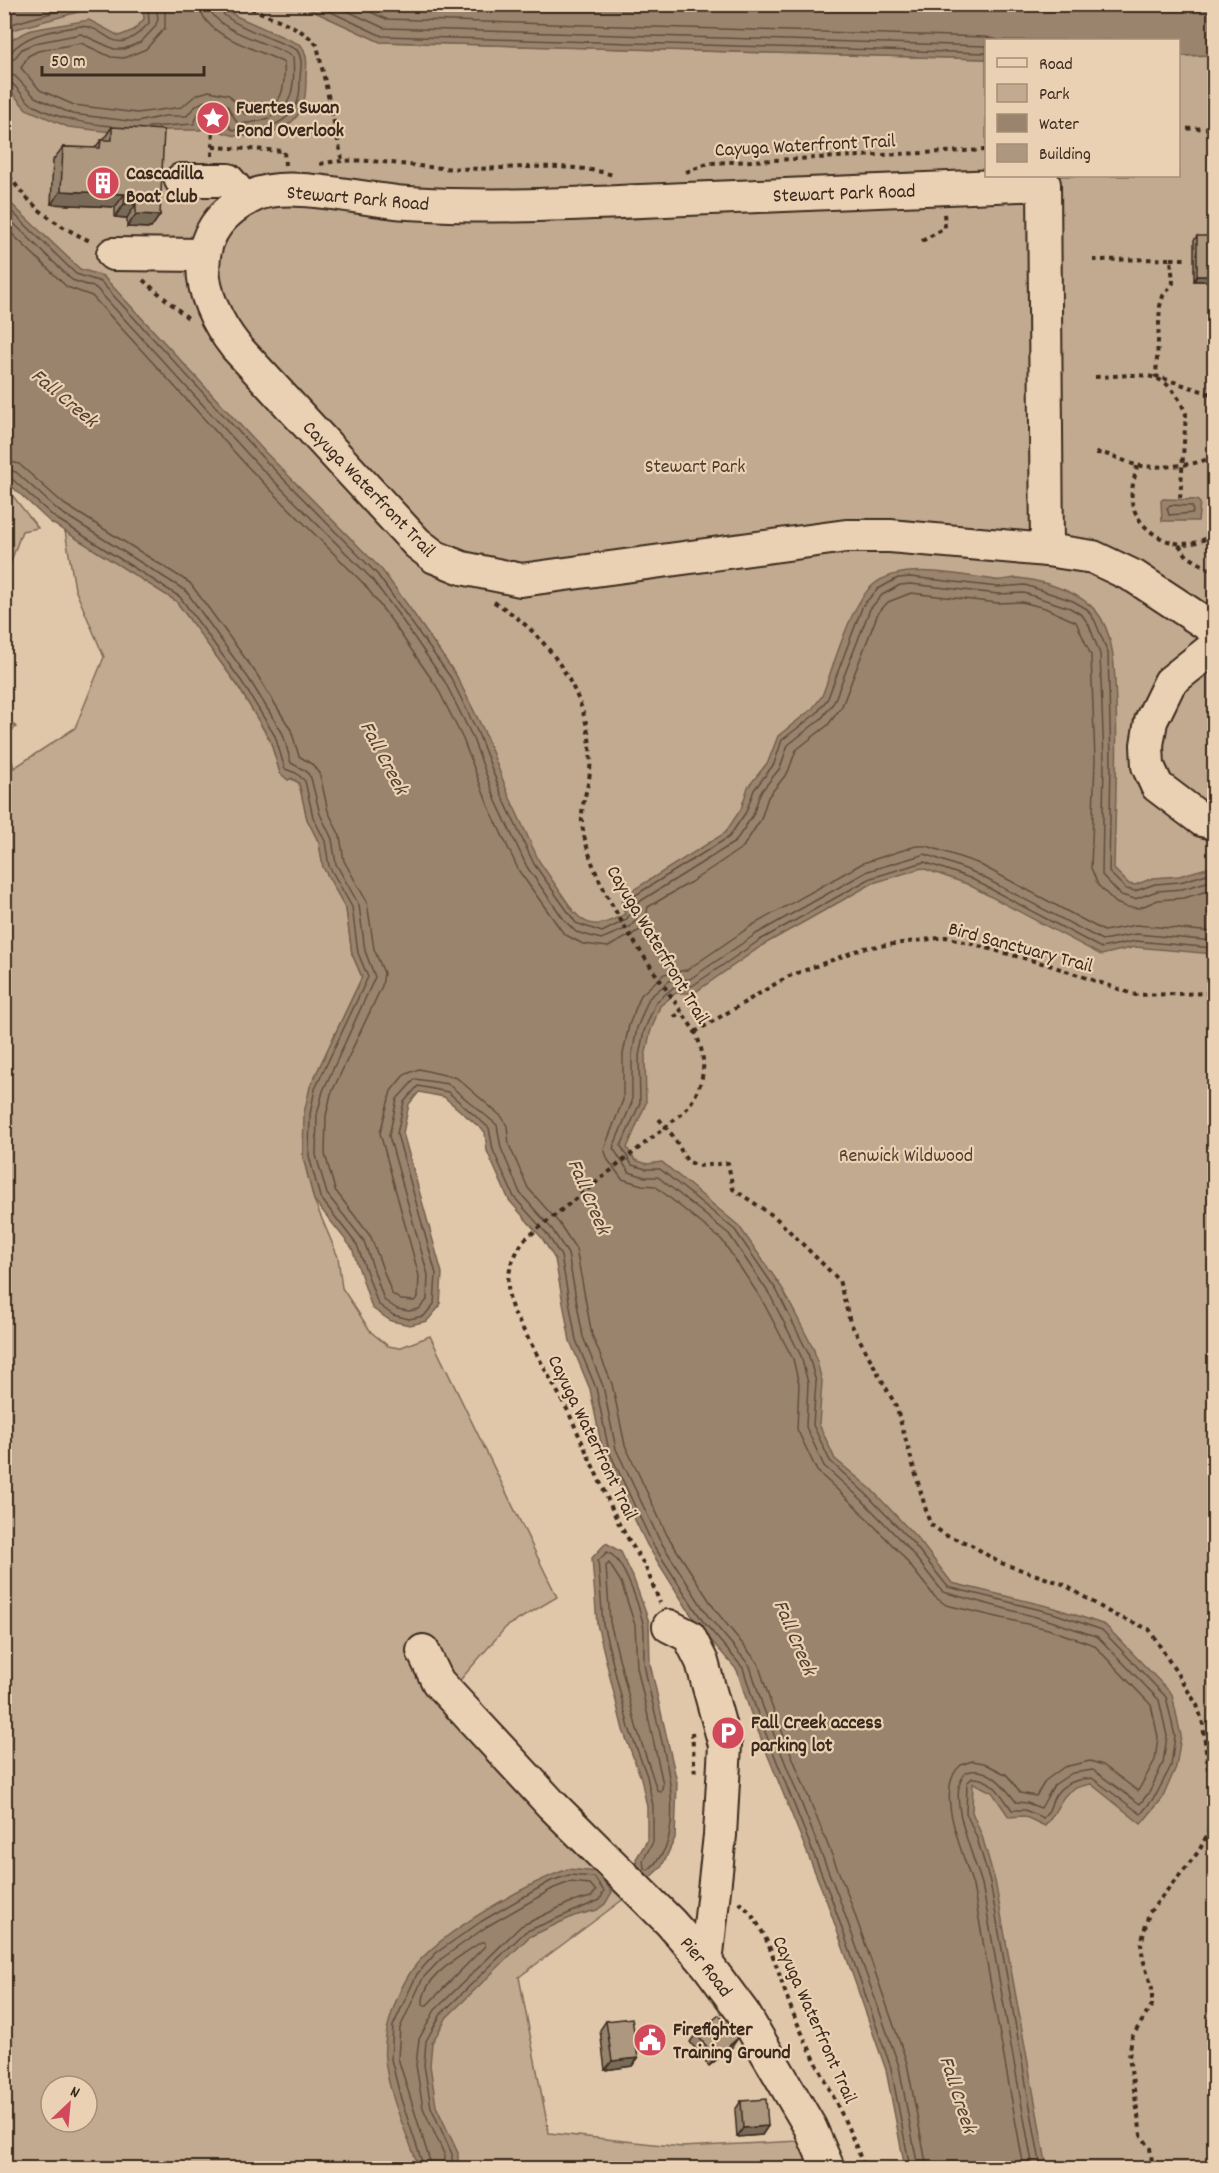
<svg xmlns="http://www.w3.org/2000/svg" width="1219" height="2173" font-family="Dekko,sans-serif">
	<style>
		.green { fill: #c2aa90; stroke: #7e6a57; stroke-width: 1.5; fill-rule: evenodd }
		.water { fill: #9a846e; stroke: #74604e; stroke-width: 1.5 }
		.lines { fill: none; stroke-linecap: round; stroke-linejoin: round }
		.shore { stroke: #614e3e; stroke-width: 1.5 }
		.minor-casing { stroke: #3b2a1e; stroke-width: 36 }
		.path { stroke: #3b2a1e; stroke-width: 4; stroke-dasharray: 4.5 4.5; stroke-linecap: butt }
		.minor { stroke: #ebd1b3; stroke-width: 32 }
		.wall { fill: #95826d; stroke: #3b2a1e; stroke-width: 1.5 }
		.shaded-wall { fill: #796a59; stroke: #3b2a1e; stroke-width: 1.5 }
		.building { fill: #ad977f; stroke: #3b2a1e; stroke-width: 1.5 }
		.labels { text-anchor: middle; stroke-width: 4.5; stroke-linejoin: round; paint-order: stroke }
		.poi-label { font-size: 20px; font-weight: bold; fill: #3b2a1e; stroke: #ebd1b3; text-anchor: start }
		.street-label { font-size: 20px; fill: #3b2a1e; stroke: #ebd1b3 }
		.park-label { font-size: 20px; fill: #4f3d2f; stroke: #ebd1b3 }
		.water-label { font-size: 21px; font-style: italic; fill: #534032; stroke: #ebd1b3 }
	</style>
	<rect width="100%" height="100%" fill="#e0c7aa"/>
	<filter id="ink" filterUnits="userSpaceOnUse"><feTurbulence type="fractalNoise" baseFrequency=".0167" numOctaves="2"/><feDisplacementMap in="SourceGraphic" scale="12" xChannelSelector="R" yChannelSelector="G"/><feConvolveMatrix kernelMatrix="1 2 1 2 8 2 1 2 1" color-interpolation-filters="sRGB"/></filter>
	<g filter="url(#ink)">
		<g class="green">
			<polygon points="4,5 300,5 381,42 986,59 986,176 1178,176 1179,56 1214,55 1214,2168 984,2168 523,1029 5,347"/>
			<polygon points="5,486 38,528 22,531 5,578"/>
			<path d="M65 531 176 601 238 686 270 740 280 773 299 783 307 819 319 843 323 867 346 909 352 954 362 977 310 1087 303 1157 314 1200 338 1257 342 1288 371 1332 388 1346 399 1348 430 1336 557 1597 506 1627 448 1694 625 1898 519 1977 549 2133 682 2147 799 2141 809 2168H5L4 715 16 727 5 736 14 768 75 728 104 657 75 589ZM51 2086H87V2122H51Z"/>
		</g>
		<g class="water">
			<polygon points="5,4 104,4 104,5 5,32"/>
			<path d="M137 5H219L236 16 301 45C308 56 307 63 306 76 306 89 306 101 299 113 284 137 246 141 222 132L223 120 218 115 208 114 202 118 201 130H167L138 135 68 127 26 109 8 88 5 79 6 49 12 39 31 30 89 20 119 36 134 30 144 19 143 8Z"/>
			<polygon points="300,5 1214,5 1214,55 1179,56 1178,40 986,40 986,59 380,42"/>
			<path d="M4 197 80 269 103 276 265 452 382 570 409 607 456 675 484 731 509 796 539 861 574 912C592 932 605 924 625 914L621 903 630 892 725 833 741 809 748 787 768 762 778 736 813 708 822 696C834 666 850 604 873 585 900 561 961 575 995 580 1003 581 1010 578 1018 578 1045 581 1086 593 1101 618 1116 644 1114 673 1116 702 1118 758 1115 813 1114 869L1129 884 1135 885 1153 878 1179 876 1214 866V954L1135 947 1101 955 967 884 922 868 873 883 763 945 694 993H676L660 1006 650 1033 645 1057 646 1103 627 1148 635 1160 647 1164 662 1162 739 1226 782 1288 814 1350 822 1381 819 1424 835 1459 871 1489 918 1539 952 1583 1055 1608 1105 1625 1172 1694 1181 1736 1176 1767 1162 1799 1141 1824 1091 1784C1058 1789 1063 1805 1045 1826L1024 1816 1009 1817 992 1792 973 1783 972 1812 982 1836 995 1881 1047 2168H905L886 2070 827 1902 750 1711 737 1670 697 1624 647 1545 603 1453 590 1389 570 1341 555 1259 542 1238 509 1200 487 1151 485 1132 444 1097 419 1092 409 1104 403 1133 442 1273 440 1306 427 1321 410 1325 391 1321 372 1308 352 1248 314 1200 303 1157 304 1113 310 1087 362 977 352 954 346 909 323 867 319 843 307 819 299 783 292 778 288 780 280 773 270 740 238 686 176 601 50 522 5 480Z"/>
			<polygon points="1163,499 1197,500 1200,503 1198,521 1162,521 1161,501"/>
			<polygon points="606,1543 621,1552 633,1577 649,1622 650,1664 677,1782 675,1838 662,1866 647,1880 638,1871 636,1859 647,1841 647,1807 641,1778 623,1730 597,1624 592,1558"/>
			<path d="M568 1869 598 1872 612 1892 605 1904 597 1910 574 1916 529 1937 447 2017 432 2043 430 2065 436 2106 458 2153V2168H419C407 2134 389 2097 385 2060 382 2033 397 1992 412 1970 437 1934 526 1884 568 1869Z"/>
		</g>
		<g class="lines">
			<g class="shore">
				<path d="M165 4V28L146 49 124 58 111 57 81 43 38 51 28 56 21 68 40 90 74 105 137 113 182 107 196 95 209 91 229 95 245 114C280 112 286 95 284 63 260 49 201 37 200 4"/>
				<polyline points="314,4 382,36 986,53"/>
				<polyline points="332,4 384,28 986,46"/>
				<polyline points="353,4 386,19 986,37 998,40"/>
				<polyline points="4,26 84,4"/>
				<path d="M4 54 10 53C28 32 54 31 80 26 110 26 112 63 149 23L148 4"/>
				<polyline points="4,61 14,59 22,49 35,43 81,34 114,49 124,49 141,42 155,27 158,19 156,4"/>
				<path d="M4 73 15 76 35 97 72 114 137 122 165 116H187C197 102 210 95 227 105L238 124C285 121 297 103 293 57 274 43 211 32 209 4"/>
				<path d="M4 80C17 82 22 99 33 105 58 119 83 123 111 126"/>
				<path d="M148 127 194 124 198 114 208 108C226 109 225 116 231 129 250 136 282 127 294 109 300 100 300 88 300 77 301 68 303 59 297 50 281 41 219 23 217 4"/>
				<polyline points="4,204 76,274 101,282 261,456 377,574 451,678 478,733 503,798 534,864 576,923 602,932 626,920 630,914 628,905 634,896 729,837 746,812 754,790 774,764 782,740 817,713 828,698 863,605 878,589 898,578 911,577 998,587 1025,585 1073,601 1087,609 1095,621 1108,653 1111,760 1109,872 1126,889 1135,891 1155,884 1180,882 1214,872"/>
				<polyline points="4,214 72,280 96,288 255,462 371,578 398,614 445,682 472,736 496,801 527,867 565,921 576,932 601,939 630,927 637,919 636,906 639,902 735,842 753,815 760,793 780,768 788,745 822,718 834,702 870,609 882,595 900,585 911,584 998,594 1024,593 1070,608 1082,615 1089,625 1100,654 1104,760 1102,875 1121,895 1135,899 1157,891 1182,889 1214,880"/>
				<polyline points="4,226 67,287 92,296 249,468 364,584 391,620 437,687 463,739 488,805 519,871 564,934 583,944 608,947 640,930 645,922 648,907 691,882 743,847 761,819 768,797 788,772 796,750 828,725 842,706 878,613 888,602 911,593 998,603 1022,602 1045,608 1076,622 1091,655 1095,760 1091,868 1098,885 1116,903 1126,907 1139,908 1158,900 1184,898 1214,889"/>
				<polyline points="4,460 19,464 64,504 190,583 256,673 291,730 299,756 313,765 320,775 328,811 340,836 344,861 367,902 374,949 384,973 382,986 331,1094 326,1116 325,1154 335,1190 371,1237 392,1294 401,1300 414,1301 418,1297 419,1276 380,1133 391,1091 404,1075 419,1069 457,1078 502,1117 507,1126 509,1145 528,1188 559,1223 576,1249 592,1335 612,1384 625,1445 667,1535 716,1611 758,1663 771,1704 848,1895 907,2063 927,2168"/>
				<polyline points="4,469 16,472 59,511 186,591 249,679 283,734 291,763 306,771 311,778 320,814 332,839 336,864 359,905 365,951 375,977 323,1091 317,1115 316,1155 327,1194 364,1241 384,1300 397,1309 409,1311 419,1309 427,1300 428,1275 389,1136 397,1099 415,1079 448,1084 497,1125 501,1148 520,1193 552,1229 568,1254 583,1337 603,1386 616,1449 659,1539 708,1616 750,1666 763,1707 839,1898 899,2066 918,2168"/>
				<polyline points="4,476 11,478 54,517 180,597 242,682 275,736 285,769 296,773 305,781 313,817 325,841 329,866 352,907 358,953 368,977 315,1089 310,1114 309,1156 320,1197 357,1245 378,1304 393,1315 409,1319 424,1316 434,1304 436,1274 397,1134 404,1102 418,1086 448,1092 489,1128 493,1150 514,1197 547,1234 561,1256 576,1340 596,1388 609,1451 652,1543 702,1620 743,1668 756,1709 832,1900 891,2068 910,2168"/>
				<polygon points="1170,505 1192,506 1193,513 1169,515 1167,508"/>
				<path d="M607 1552C623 1557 639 1606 643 1623 646 1638 642 1654 645 1669 654 1719 680 1787 669 1836 667 1849 657 1863 648 1870L644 1868 643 1860 653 1842V1806L647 1776 629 1728 603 1624 598 1561Z"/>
				<polygon points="609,1563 621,1582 635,1625 637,1667 663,1784 661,1792 657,1790 636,1726 610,1622 606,1566"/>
				<path d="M481 1942H485V1946L427 2005H423C421 1977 461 1956 481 1942Z"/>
				<polyline points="424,2168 401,2099 391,2059 393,2026 417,1974 436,1953 482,1921 551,1881 569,1875 594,1877 604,1891 600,1900 525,1932 441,2014 426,2041 424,2065 431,2107 452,2154 452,2168"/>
				<polyline points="432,2168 398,2058 400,2028 423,1978 441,1959 486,1927 554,1888 570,1882 590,1884 596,1891 591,1897 569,1903 521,1926 435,2010 419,2039 416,2065 423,2108 445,2156 445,2168"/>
				<path d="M1024 2168 973 1886C965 1856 932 1789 961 1765L972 1761 984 1763 1007 1775 1020 1793 1036 1796 1046 1780 1064 1767 1090 1761 1103 1765 1138 1791 1155 1760 1158 1737 1151 1705 1094 1645 1048 1629 946 1605 935 1597 901 1554 855 1506 817 1471 797 1429 799 1384 793 1359 762 1300 722 1240 655 1186 642 1185 622 1179 608 1160 604 1149 623 1100V1054L629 1025 641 995 664 974 687 970 751 926 863 863 916 846H927L977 863 1104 931 1136 925 1214 932"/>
				<path d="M1033 2168 982 1884C975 1859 943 1790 967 1772 989 1765 1005 1787 1016 1802L1027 1803 1041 1808 1054 1785 1072 1773 1093 1770 1140 1804 1150 1791 1163 1763 1167 1736 1159 1700 1098 1637 1051 1621 943 1592 908 1548 861 1499 824 1466 806 1427 808 1383 801 1356 770 1295 729 1234 658 1177H645L629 1172 613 1148 632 1102V1055L637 1028 649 998 669 981 690 979 756 934 868 871 925 854 973 872 1102 940 1136 934 1214 941"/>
				<path d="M1041 2168 990 1882 977 1838 966 1813 967 1783 972 1778C992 1777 1002 1796 1012 1810H1025L1043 1818C1052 1811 1050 1801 1057 1793 1065 1782 1079 1779 1092 1778L1141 1814 1156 1795 1171 1766 1175 1736 1166 1697 1102 1630 1053 1613 948 1587 913 1543 866 1494 830 1461 813 1425 816 1382 808 1353 777 1291 735 1230 660 1169H646L632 1165 621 1146 640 1103 639 1056 644 1031 656 1002 674 987 692 986 760 940 871 878 924 862 970 878 1101 948 1136 941 1214 948"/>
			</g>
			<g class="minor-casing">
				<g id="minor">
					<polyline points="181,180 228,180 245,200"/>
					<path d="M1044 184 1047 550 890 536H846L521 580 462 568 435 557 417 543 236 347C196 297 183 229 253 196 287 179 368 201 408 203 501 209 594 203 687 199 806 194 925 189 1044 184Z"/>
					<polyline points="113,254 204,255"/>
					<polyline points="1047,550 1093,557 1135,577 1214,629"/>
					<polyline points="1214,647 1170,682 1151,721 1147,745 1148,766 1157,786 1202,820 1214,823"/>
					<polyline points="669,1626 689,1636 702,1662 725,1745 720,1835 706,1963"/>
					<path id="s1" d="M423 1651 438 1682 552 1805 670 1922 706 1963 744 2014 810 2127 828 2168"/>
				</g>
			</g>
			<g class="path">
				<path d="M243 4C270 19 296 22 317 45L342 159"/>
				<polyline points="1178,129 1214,128"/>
				<polyline points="213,147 284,151 285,165"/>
				<polyline points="212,156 213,120"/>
				<path d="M320 164C360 155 402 166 443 168 499 172 559 159 613 175"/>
				<path d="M4 169C30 207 52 223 92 242"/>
				<polyline points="686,172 710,163 986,150"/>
				<polyline points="922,241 945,228 944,213"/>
				<polyline points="1171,259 1189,259"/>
				<polyline points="1093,260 1171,259 1173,283 1163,296 1160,306 1156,376 1214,395"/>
				<polyline points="143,280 188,318"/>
				<path d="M1095 377C1140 376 1166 364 1186 414L1180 499"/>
				<path d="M1096 453C1111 453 1122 461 1136 465 1152 469 1203 466 1214 455"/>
				<path d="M1137 466C1135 477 1130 491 1132 503 1140 538 1188 558 1214 532"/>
				<polyline points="1179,545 1187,556 1209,569"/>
				<path d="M494 602C551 635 596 704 590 771 589 786 582 801 582 816 581 830 588 851 593 865 616 923 661 979 695 1032 709 1062 705 1086 684 1112L524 1240C509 1263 503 1283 513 1311L568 1411 618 1522 646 1568 660 1603"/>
				<polyline points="674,1017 682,1012"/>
				<polyline points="695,1032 787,977 864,948 946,937 1049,965 1136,995 1214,993"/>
				<polyline points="659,1119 673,1136 687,1161 699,1166 728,1163 733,1189 775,1217 839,1280 850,1322 896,1406 930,1524 947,1536 970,1544 998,1562 1063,1584 1114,1615 1149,1629 1197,1705 1203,1724 1212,1806 1208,1833 1199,1851 1149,1913 1141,1944 1143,1959 1152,1988 1152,2005 1132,2037 1129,2057 1141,2135 1150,2148 1153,2168"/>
				<polyline points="692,1732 695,1776"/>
				<path d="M739 1902C770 1927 778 1978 793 2013 815 2065 846 2115 864 2168"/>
			</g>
			<use href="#minor" class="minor"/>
		</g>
		<g class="wall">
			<polygon points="112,127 160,215 151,228 127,227 127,218 115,217 115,207 51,204 53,160 63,147 95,148 101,140 103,140"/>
			<polygon points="1197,236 1215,281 1194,281 1194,240"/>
			<polygon points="606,2021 638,2058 632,2066 605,2070 600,2030"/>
			<polygon points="696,2034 732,2047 709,2066 690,2042"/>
			<polygon points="741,2101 768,2126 762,2135 737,2137 735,2110"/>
		</g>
		<g class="shaded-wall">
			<polygon points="61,191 125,194 115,207 51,204"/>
			<polygon points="124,204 136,204 127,218 115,217"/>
			<polygon points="136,214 160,215 151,228 127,227"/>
			<polygon points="1197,276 1215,276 1215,281 1194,281"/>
			<polygon points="738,2038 732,2047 709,2066 716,2057"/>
			<polygon points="638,2058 632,2066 605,2070 612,2061"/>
			<polygon points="768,2126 762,2135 737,2137 743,2128"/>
		</g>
		<g class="building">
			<polygon points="112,127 164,130 160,215 136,214 136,204 124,204 125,194 61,191 63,147 100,148 101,140 112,140"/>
			<rect x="1197" y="236" width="18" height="40"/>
			<polygon points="719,2015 738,2038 716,2057 696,2034"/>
			<polygon points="632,2018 638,2058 612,2061 606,2021"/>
			<polygon points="766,2099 768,2126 743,2128 741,2101"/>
		</g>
	</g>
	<defs>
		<g id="sight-disc" transform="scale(1.725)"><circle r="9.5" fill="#d1495b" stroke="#ebd1b3"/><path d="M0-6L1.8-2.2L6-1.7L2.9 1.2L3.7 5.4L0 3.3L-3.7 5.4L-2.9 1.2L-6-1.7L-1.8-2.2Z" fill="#fff"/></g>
		<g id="building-disc" transform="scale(1.725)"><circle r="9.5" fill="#d1495b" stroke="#ebd1b3"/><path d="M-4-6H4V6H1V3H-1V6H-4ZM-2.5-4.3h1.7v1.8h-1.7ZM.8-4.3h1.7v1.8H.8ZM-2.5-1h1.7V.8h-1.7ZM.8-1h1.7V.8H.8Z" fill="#fff"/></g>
		<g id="parking-disc" transform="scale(1.725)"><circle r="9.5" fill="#d1495b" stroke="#ebd1b3"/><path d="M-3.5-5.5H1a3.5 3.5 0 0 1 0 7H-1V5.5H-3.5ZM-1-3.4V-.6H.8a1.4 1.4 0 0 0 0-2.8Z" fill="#fff"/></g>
		<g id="civic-disc" transform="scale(1.725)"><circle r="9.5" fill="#d1495b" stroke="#ebd1b3"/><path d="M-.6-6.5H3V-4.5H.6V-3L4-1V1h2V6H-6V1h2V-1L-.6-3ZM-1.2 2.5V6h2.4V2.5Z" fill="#fff"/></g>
	</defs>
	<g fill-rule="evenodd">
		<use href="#sight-disc" x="213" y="118"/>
		<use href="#building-disc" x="103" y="183"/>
		<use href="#parking-disc" x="728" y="1733"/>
		<use href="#civic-disc" x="650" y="2040"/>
	</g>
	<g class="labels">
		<g class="poi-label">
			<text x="236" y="113">Fuertes Swan<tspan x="236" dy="23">Pond Overlook</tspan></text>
			<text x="126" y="179">Cascadilla<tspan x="126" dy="23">Boat Club</tspan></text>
			<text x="751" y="1728">Fall Creek access<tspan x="751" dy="23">parking lot</tspan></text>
			<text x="673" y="2035">Firefighter<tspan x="673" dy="23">Training Ground</tspan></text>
		</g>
		<g class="street-label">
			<text transform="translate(805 144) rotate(-3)" y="7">Cayuga Waterfront Trail</text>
			<text transform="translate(844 192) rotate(-2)" y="7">Stewart Park Road</text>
			<text transform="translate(358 197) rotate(5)" y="7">Stewart Park Road</text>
			<text transform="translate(370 488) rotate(46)" y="7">Cayuga Waterfront Trail</text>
			<text transform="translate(659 944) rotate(59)" y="7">Cayuga Waterfront Trail</text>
			<text transform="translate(1021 946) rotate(15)" y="7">Bird Sanctuary Trail</text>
			<text transform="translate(594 1437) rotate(64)" y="7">Cayuga Waterfront Trail</text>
			<text dy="7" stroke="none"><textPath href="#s1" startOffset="426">Pier Road</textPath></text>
			<text transform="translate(816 2019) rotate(66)" y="7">Cayuga Waterfront Trail</text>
		</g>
		<g class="park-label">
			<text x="695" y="472">Stewart Park</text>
			<text x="906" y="1161">Renwick Wildwood</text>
		</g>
		<g class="water-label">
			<text transform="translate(65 397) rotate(40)" y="7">Fall Creek</text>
			<text transform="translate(385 757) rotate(62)" y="7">Fall Creek</text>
			<text transform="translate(590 1196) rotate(67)" y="7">Fall Creek</text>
			<text transform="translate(796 1637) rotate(67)" y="7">Fall Creek</text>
			<text transform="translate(959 2094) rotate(72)" y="7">Fall Creek</text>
		</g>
	</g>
	<rect width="1219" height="2173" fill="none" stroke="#ebd1b3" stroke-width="24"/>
	<rect x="12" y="12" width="1195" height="2149" fill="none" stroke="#3b2a1e" stroke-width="2" filter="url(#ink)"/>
	<rect x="985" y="39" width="195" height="138" fill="#ebd1b3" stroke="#a58e77" stroke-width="1.5"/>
	<rect x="997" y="58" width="30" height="9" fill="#ebd1b3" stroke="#a58e77" stroke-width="1.5"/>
	<text x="1039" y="69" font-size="18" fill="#3b2a1e">Road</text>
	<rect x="997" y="84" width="30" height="18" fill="#c2aa90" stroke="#a58e77" stroke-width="1.5"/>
	<text x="1039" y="99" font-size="18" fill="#3b2a1e">Park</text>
	<rect x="997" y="114" width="30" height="18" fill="#9a846e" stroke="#a58e77" stroke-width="1.5"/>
	<text x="1039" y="129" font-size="18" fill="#3b2a1e">Water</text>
	<rect x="997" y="144" width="30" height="18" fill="#ad977f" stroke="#a58e77" stroke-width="1.5"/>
	<text x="1039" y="159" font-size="18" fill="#3b2a1e">Building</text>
	<g transform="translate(69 2104) rotate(26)"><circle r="28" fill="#ebd1b3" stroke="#a58e77" stroke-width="1.5"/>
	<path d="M0-4.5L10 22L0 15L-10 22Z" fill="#d1495b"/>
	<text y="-9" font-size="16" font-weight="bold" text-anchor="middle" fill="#3b2a1e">N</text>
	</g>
	<path d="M42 66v9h162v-9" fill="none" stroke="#3b2a1e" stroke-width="3"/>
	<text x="51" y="66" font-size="18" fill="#3b2a1e" stroke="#ebd1b3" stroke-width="4.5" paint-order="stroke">50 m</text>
</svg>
